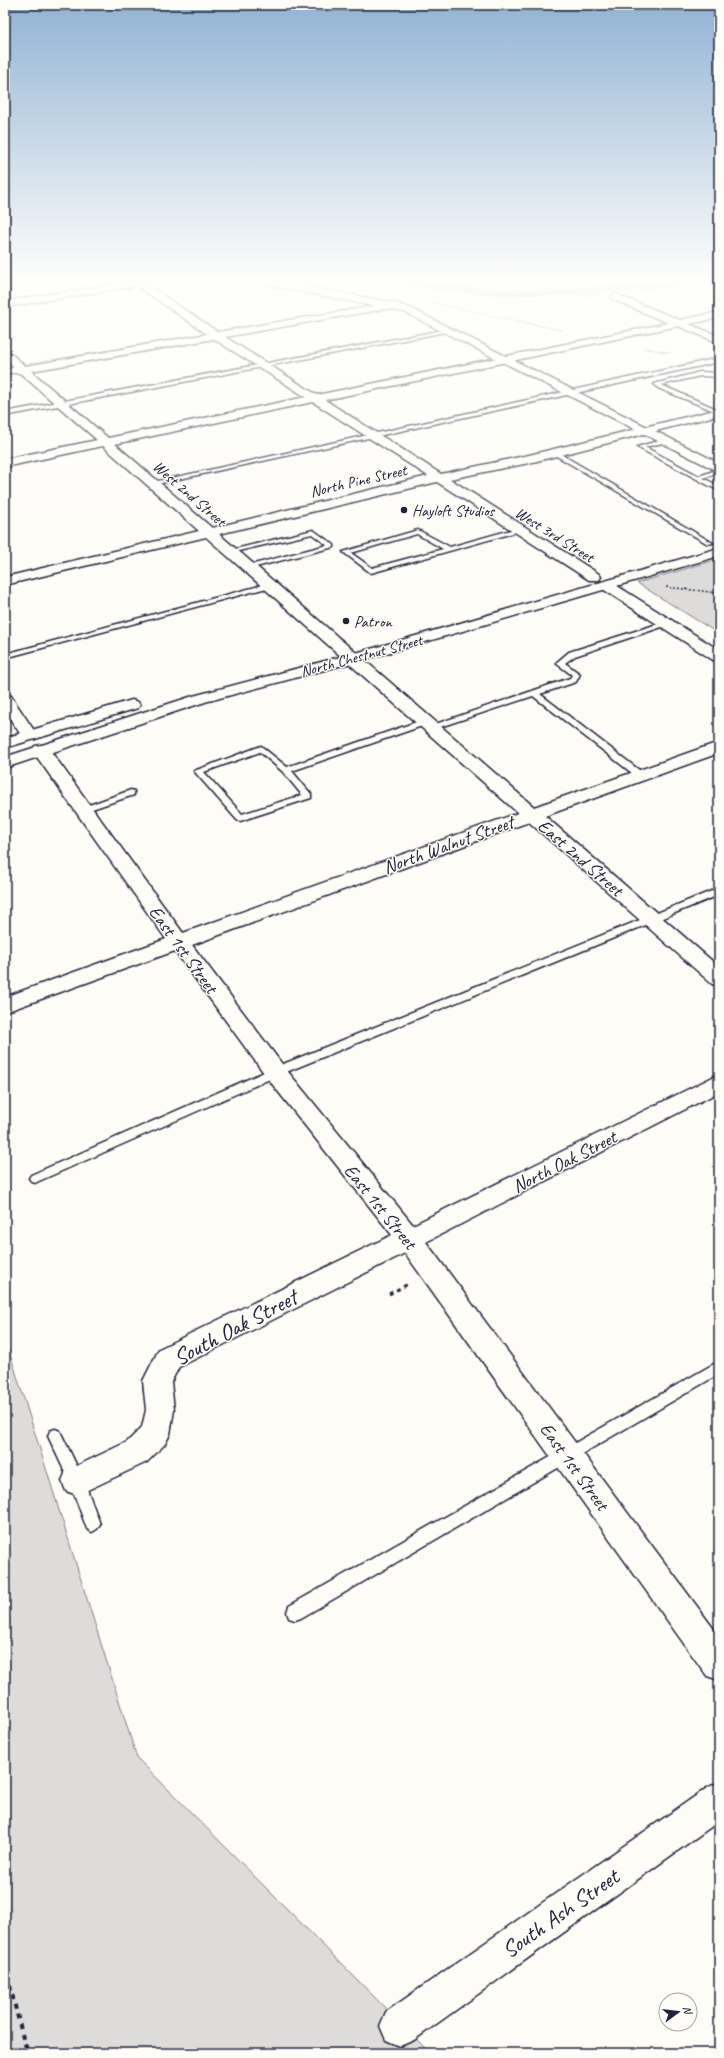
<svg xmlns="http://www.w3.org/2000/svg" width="724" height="2058" font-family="Caveat,sans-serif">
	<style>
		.green { fill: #dddcdb; stroke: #807f8b }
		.water { fill: #b2b2b7; stroke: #787885 }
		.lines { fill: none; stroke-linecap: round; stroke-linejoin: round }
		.lane-casing { stroke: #22223b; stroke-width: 3 }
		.street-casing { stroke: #22223b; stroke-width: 3 }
		.secondary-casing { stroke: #22223b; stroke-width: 3 }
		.primary-casing { stroke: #22223b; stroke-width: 3 }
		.path-far3 { stroke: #22223b; stroke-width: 1; stroke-dasharray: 1.5 1.5; stroke-linecap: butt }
		.path-far2 { stroke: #22223b; stroke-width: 1.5; stroke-dasharray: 2 2; stroke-linecap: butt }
		.path-far1 { stroke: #22223b; stroke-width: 3; stroke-dasharray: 4 4; stroke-linecap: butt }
		.path { stroke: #22223b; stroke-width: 4; stroke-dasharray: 5 5; stroke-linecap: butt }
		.lane { fill: #fdfcf7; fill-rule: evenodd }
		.street { fill: #fdfcf7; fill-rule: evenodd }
		.secondary { fill: #fdfcf7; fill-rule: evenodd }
		.primary { fill: #fdfcf7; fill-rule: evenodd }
		.poi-dot { fill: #22223b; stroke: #fdfcf7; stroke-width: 1.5 }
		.labels { text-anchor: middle; stroke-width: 3; stroke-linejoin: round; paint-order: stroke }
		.far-street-label { font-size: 16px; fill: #22223b; stroke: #fdfcf7 }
		.far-poi-label { font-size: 16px; fill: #22223b; stroke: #fdfcf7; text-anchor: start }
		.street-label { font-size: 19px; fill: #22223b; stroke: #fdfcf7 }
		.near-street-label { font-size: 23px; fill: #22223b; stroke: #fdfcf7 }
	</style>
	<rect width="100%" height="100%" fill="#fdfcf7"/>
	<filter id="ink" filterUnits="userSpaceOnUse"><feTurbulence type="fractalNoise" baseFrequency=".025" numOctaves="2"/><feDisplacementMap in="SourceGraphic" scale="8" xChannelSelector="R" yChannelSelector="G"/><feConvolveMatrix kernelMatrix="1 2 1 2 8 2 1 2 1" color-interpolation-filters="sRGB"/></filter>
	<g filter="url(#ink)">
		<g class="green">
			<polygon points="719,559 719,634 637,583"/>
			<polygon points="5,1338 137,1758 430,2053 5,2053"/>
		</g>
		<path class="water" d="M398 282C442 282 485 290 529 290 587 290 644 282 703 282 674 288 644 289 614 291 538 296 474 295 398 282Z"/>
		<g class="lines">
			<g class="lane-casing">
				<g id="lane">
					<polygon points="449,329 451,331 5,416 5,412"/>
					<polygon points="719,358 719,362 152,485 149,483"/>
					<polygon points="700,372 719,373 719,377 700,376 661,385 719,410 719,413 658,388 654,384"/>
					<polygon points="665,439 667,440 667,442 645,447 699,476 719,469 719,473 703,478 719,486 719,491 637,447"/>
					<polygon points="553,452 557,452 713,543 708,544 553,454"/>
					<path d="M518 528 521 530 520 531 371 573 343 552 418 530 450 547ZM417 534 443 549 372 568 351 553Z"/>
					<polygon points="313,530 334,545 334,547 248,569 244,567 246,566 327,545 312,534 230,553 227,551"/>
					<polygon points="267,584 274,586 5,658 5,654"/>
					<polygon points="664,622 671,624 575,656 565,663 580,674 576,682 540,694 643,773 643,777 637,777 533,696 434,729 428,729 427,727 570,678 572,675 556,663 569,652"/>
					<path d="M425 719 429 722 428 724 292 771 311 794V798L240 821 237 820 194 771 261 746 287 767ZM260 752 283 772 302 795 242 814 204 772Z"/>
					<polygon points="131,790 134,791 134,795 83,812 78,809"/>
					<polygon points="719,888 719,895 279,1075 39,1181 35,1183 31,1181 29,1178 31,1175 271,1069"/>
					<polygon points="719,1361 719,1374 301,1618 295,1620 289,1618 287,1612 289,1606"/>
					<polygon points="55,1429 60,1431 84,1481 100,1524 97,1529 92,1532 87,1529 70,1483 48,1436 50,1431"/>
				</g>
			</g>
			<g class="street-casing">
				<g id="street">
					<path d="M130 282H152L147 285 218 332 393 303V307L390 308 225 337 317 395 668 323 612 299V295L615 294 680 320 719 312V318L689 324 719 336V343L678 326 325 400 441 474 529 455 719 409V415L529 463 450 479 599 574 601 577 599 580H589L437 482 219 534 534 807 719 742V753L545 816 719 967V986L712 984 529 822 192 945 285 1068 413 1225 719 1074V1092L426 1242 719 1636V1680L707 1676 405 1253 179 1367 171 1382 174 1410 170 1434 165 1444 147 1462 77 1495 66 1491 62 1481 66 1471 127 1442 142 1427 146 1410 143 1381 159 1349 392 1235 269 1080 175 951 5 1012V997L166 939 32 750 35 746 41 745 47 746 183 933 518 813 206 537 5 585V577L199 531 103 446 5 467V459L97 440 20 373H8L7 371 8 369 14 367 5 359V351L9 352 25 366 207 334 137 286 5 307V301ZM214 339 306 397 108 438 31 371ZM313 402 428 476 212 528 115 444Z"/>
					<polygon points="606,581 611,582 719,650 719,662 713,660 601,588 599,585 601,582"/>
					<polygon points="5,694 11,696 37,735 35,739 29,740 23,739 21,735 5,711"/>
					<polygon points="719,1782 719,1821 414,2040 400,2046 386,2040 380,2026 386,2012 707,1788"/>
				</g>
			</g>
			<g class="secondary-casing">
				<polygon id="secondary" points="263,282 282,282 395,303 410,308 719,463 719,472 404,312 268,285"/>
			</g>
			<g class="primary-casing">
				<g id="primary">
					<polygon points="719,548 719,556 384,654 205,702 5,768 5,757 193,696 374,648"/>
					<polygon points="132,700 138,702 140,705 138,708 5,748 5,738"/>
				</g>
			</g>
			<g class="path-far3">
				<polyline points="393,282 430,289 480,294 599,295"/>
				<polyline points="433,303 561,330"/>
				<polyline points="644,348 671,353"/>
			</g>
			<polyline class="path-far2" points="666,587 719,593"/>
			<polyline class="path-far1" points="389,1294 410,1283"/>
			<polyline class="path" points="5,1966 24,2042 29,2053"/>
			<use href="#lane" class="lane"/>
			<use href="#street" class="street"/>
			<use href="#secondary" class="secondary"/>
			<use href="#primary" class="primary"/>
		</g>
	</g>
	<linearGradient id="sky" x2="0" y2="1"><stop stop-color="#92b3d4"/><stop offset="0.49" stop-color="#fefefb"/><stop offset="1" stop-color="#fefefb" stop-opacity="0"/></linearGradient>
	<rect width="724" height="570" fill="url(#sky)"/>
	<g class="poi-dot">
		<circle cx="404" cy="510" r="4"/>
		<circle cx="346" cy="621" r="4"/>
	</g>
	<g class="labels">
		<g class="far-street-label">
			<text transform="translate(358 480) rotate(-13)" y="6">North Pine Street</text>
			<text transform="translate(190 493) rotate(41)" y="6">West 2nd Street</text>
			<text transform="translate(555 534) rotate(32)" y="6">West 3rd Street</text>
			<text transform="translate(361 655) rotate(-15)" y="6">North Chestnut Street</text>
		</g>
		<g class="far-poi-label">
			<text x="412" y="516">Hayloft Studios</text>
			<text x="354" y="627">Patron</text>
		</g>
		<g class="street-label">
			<text transform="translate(448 844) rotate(-20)" y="7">North Walnut Street</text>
			<text transform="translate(581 857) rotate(41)" y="7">East 2nd Street</text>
			<text transform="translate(184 949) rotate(54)" y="7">East 1st Street</text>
			<text transform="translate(564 1161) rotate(-27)" y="7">North Oak Street</text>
			<text transform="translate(381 1206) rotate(51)" y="7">East 1st Street</text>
			<text transform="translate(575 1466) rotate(54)" y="7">East 1st Street</text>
		</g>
		<g class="near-street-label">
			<text transform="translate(235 1327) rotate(-28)" y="8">South Oak Street</text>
			<text transform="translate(560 1913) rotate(-35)" y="8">South Ash Street</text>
		</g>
	</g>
	<rect width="724" height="2058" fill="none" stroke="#fdfcf7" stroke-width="20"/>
	<rect x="10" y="10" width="704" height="2038" fill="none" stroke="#22223b" stroke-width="1.5" filter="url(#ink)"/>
	<g transform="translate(678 2012) rotate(75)"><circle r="19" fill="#fdfcf7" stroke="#a5a5ac"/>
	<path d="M0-3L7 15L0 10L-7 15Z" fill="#22223b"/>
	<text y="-6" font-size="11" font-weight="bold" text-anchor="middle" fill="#22223b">N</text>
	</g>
</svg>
